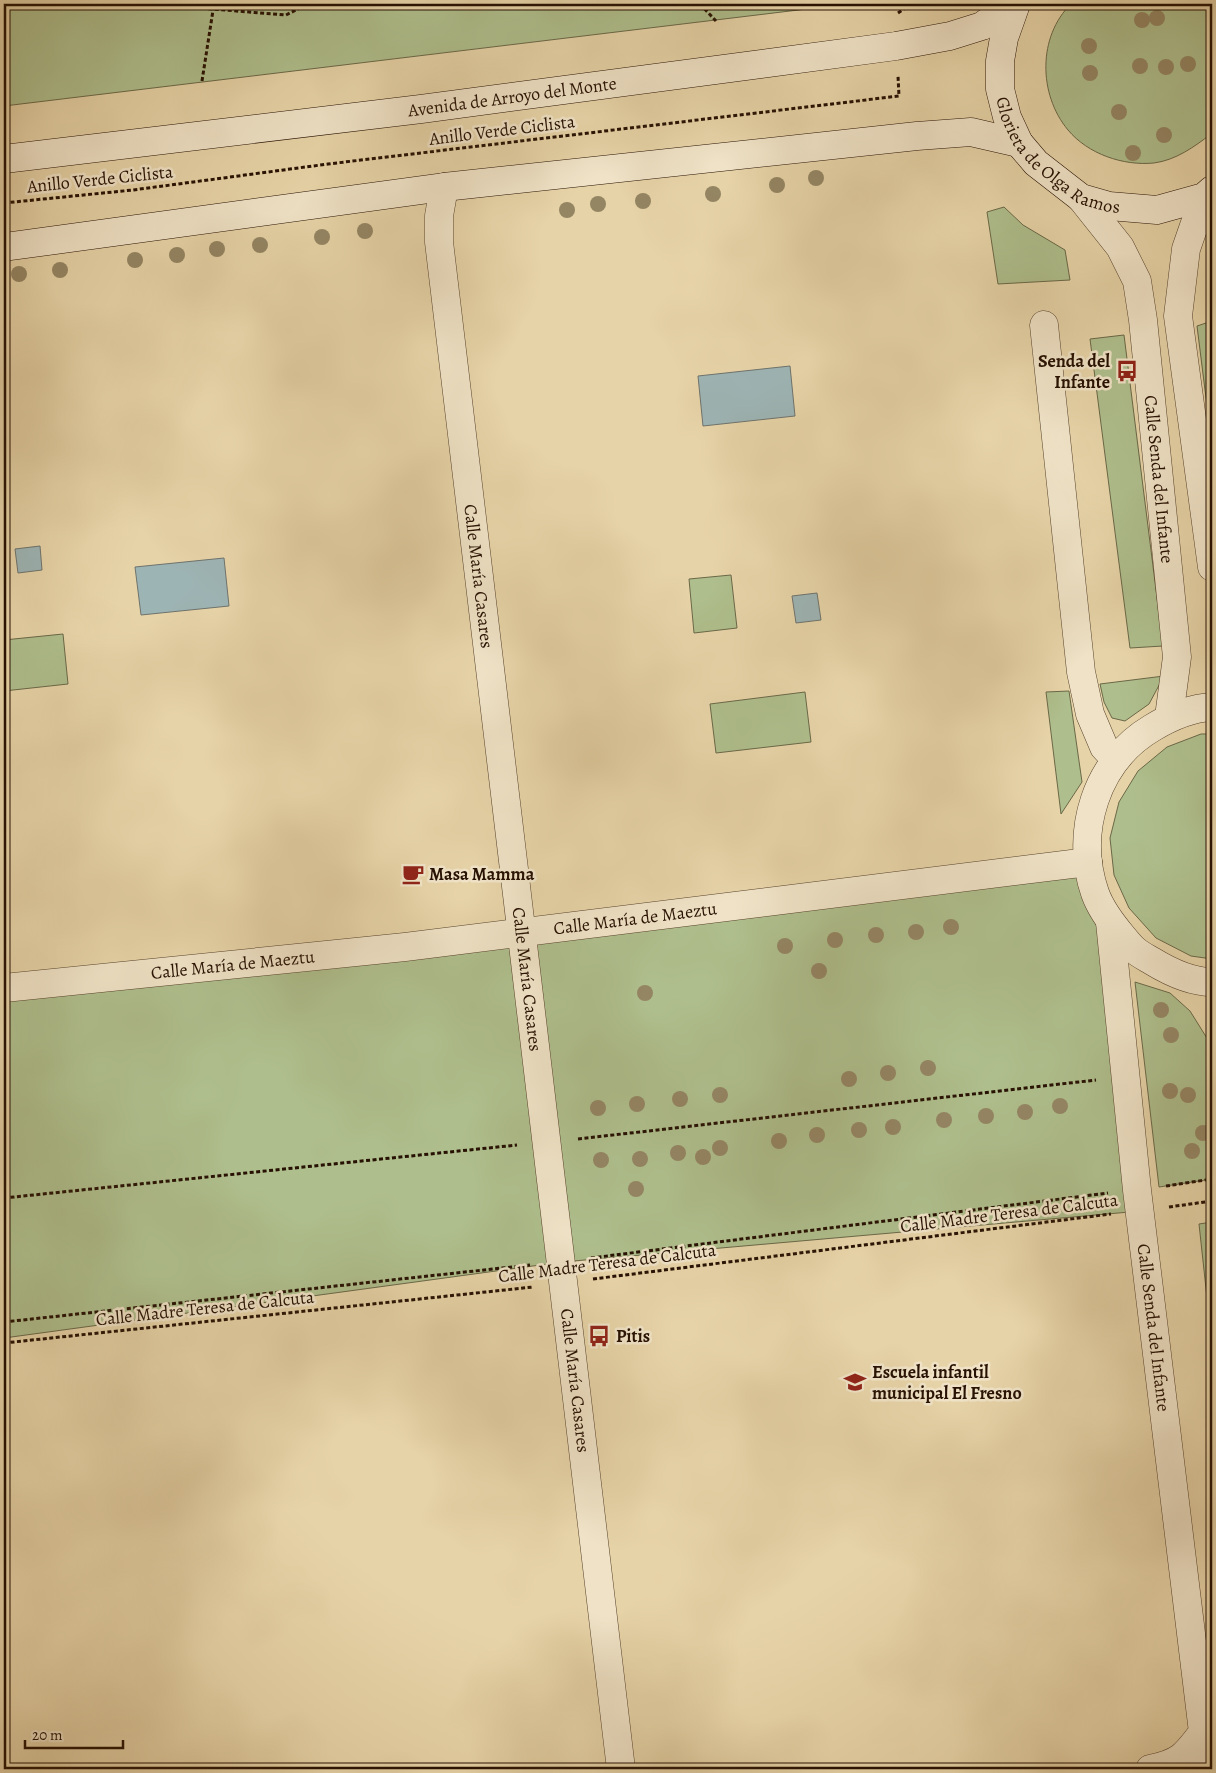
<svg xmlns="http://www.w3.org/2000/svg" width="1216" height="1773" font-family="Alegreya,serif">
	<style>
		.green { fill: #aebe8c; stroke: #6a6848 }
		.water { fill: #9db4b4; stroke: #6e736d }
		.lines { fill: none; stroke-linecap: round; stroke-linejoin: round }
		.street-casing { stroke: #57422c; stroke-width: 29 }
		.secondary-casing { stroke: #271103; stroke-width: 29 }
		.path { stroke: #271103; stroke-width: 3; stroke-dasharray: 4 2.5; stroke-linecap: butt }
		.street { stroke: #efe2c6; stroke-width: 28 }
		.secondary { stroke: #efe2c6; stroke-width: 28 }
		.tree { fill: #948563 }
		.labels { text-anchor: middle; stroke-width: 5; stroke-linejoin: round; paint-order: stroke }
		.street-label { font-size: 18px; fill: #271103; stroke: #efe2c6 }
		.poi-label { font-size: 18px; font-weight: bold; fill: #271103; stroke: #efe2c6; text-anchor: start }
	</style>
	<rect width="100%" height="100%" fill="#e6d3a7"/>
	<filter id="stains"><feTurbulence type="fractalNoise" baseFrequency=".004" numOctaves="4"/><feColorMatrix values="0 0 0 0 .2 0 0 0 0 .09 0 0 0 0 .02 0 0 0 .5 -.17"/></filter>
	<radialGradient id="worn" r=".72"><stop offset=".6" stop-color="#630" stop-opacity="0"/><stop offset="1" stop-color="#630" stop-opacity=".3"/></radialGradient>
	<g class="green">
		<polygon points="4,4 848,4 4,106"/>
		<path d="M1071 4H1209L1212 7 1211 134C1194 147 1176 160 1154 163 1123 166 1088 154 1068 130 1038 94 1038 36 1071 4Z"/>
		<polygon points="1004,207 1023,225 1065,250 1070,280 998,284 987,212"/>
		<polygon points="1212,321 1212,446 1197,326"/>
		<polygon points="1124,335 1163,646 1130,648 1090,339"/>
		<polygon points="731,575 737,628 694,633 689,579"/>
		<polygon points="63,634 68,684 4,691 4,640"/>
		<polygon points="1164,676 1149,704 1125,721 1112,718 1104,702 1100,684"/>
		<polygon points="1069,691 1082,782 1061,814 1046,692"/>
		<polygon points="805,692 811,742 716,753 710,704"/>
		<polygon points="1201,734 1212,734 1212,959 1191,956 1156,938 1129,908 1114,875 1110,838 1119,802 1138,771 1167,747"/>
		<polygon points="1088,862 1141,1211 562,1262 4,1338 4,988"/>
		<polygon points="1135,982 1170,993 1190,1011 1210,1043 1212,1055 1212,1179 1159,1187"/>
		<polygon points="1212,1222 1212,1344 1199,1224"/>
	</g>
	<g class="water">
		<polygon points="790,366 795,416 703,426 698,376"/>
		<polygon points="40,546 42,570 18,573 15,549"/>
		<polygon points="224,558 229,606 141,615 135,567"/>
		<polygon points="817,593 821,620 796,623 792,596"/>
	</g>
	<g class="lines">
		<g class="street-casing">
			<g id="street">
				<path id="s1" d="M444 187 439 216V242C499 751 562 1260 621 1769"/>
				<polyline points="1204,197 1186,249 1178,316 1212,567"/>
				<path id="s2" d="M1081 198 1120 247 1137 281 1143 320 1177 657 1169 717"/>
				<polyline points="1044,325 1081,672 1090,714 1104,747 1115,759"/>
				<path d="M1212 707C1191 708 1170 717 1152 728 1096 761 1074 832 1095 893 1101 910 1112 924 1123 937 1127 942 1131 947 1136 951 1141 955 1147 958 1152 961 1170 972 1191 982 1212 982"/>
				<path id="s3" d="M1110 922 1137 1190 1203 1732C1185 1756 1180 1763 1150 1769"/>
				<path id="s4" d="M4 988 405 947 1088 862"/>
				<polyline points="1203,1732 1205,1761 1203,1769"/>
			</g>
		</g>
		<g class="secondary-casing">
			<g id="secondary">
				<path id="s5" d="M1016 4 1004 38 1000 61V89L1007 117 1019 143 1036 163 1081 198 1109 206 1157 210 1204 197 1212 190"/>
				<path id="s6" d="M4 159 421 109 896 46 950 36 982 26 1013 4"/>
				<polyline points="4,247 444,187 917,136 971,132 1019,143"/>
			</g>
		</g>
		<g class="path">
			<polyline points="150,4 286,15 308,4"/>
			<polyline points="700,4 716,21"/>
			<polyline points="898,13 911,4"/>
			<polyline points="202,81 214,4"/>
			<polyline points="4,203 133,190 328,164 899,96 898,76"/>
			<polyline points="578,1139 1096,1080"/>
			<polyline points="1166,1186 1212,1179"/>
			<polyline points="4,1198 517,1145"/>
			<polyline points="1169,1207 1212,1201"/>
			<polyline points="591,1258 1108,1193"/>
			<polyline points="593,1279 1111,1214"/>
			<polyline points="4,1322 530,1265"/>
			<polyline points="4,1343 533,1287"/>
		</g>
		<use href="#street" class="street"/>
		<use href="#secondary" class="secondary"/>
	</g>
	<g class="tree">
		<circle cx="1157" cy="18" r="8"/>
		<circle cx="1142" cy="20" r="8"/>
		<circle cx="1089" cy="46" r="8"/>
		<circle cx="1188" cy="64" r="8"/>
		<circle cx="1140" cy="66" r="8"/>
		<circle cx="1166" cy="67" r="8"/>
		<circle cx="1090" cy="73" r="8"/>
		<circle cx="1119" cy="112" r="8"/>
		<circle cx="1164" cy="135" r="8"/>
		<circle cx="1133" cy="153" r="8"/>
		<circle cx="816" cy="178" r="8"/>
		<circle cx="777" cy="185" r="8"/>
		<circle cx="713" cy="194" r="8"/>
		<circle cx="643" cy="201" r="8"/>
		<circle cx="598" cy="204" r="8"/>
		<circle cx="567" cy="210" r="8"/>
		<circle cx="365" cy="231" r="8"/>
		<circle cx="322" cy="237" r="8"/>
		<circle cx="260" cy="245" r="8"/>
		<circle cx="217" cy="249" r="8"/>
		<circle cx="177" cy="255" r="8"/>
		<circle cx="135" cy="260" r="8"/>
		<circle cx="60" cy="270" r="8"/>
		<circle cx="19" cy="274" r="8"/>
		<circle cx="951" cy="927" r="8"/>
		<circle cx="916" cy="932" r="8"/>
		<circle cx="876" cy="935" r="8"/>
		<circle cx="835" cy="940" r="8"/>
		<circle cx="785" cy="946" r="8"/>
		<circle cx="819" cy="971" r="8"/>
		<circle cx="645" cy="993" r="8"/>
		<circle cx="1161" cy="1010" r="8"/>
		<circle cx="1171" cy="1035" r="8"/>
		<circle cx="928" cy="1068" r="8"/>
		<circle cx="888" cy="1073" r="8"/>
		<circle cx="849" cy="1079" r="8"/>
		<circle cx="1170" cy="1091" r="8"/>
		<circle cx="720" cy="1095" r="8"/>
		<circle cx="1188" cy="1095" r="8"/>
		<circle cx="680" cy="1099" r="8"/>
		<circle cx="637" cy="1104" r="8"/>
		<circle cx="1060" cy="1106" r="8"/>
		<circle cx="598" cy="1108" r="8"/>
		<circle cx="1025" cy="1112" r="8"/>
		<circle cx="986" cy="1116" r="8"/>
		<circle cx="944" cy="1120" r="8"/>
		<circle cx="893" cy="1127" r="8"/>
		<circle cx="859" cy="1130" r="8"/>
		<circle cx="1203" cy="1133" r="8"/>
		<circle cx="817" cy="1135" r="8"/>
		<circle cx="779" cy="1141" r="8"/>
		<circle cx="720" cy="1148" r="8"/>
		<circle cx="1192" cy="1151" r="8"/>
		<circle cx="678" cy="1153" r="8"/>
		<circle cx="703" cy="1157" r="8"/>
		<circle cx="640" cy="1159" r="8"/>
		<circle cx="601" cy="1160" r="8"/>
		<circle cx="636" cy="1189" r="8"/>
	</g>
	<defs>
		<g id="bus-bare" transform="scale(1.725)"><path d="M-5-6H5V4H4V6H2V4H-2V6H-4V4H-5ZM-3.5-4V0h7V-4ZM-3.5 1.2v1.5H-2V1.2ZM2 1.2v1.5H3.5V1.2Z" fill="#8f2418" stroke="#efe2c6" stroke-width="2.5" paint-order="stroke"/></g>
		<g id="cafe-bare" transform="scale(1.725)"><path d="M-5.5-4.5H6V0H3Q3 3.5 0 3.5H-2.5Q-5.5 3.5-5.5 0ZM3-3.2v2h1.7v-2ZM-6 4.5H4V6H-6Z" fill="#8f2418" stroke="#efe2c6" stroke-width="2.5" paint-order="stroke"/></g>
		<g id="school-bare" transform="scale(1.725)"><path d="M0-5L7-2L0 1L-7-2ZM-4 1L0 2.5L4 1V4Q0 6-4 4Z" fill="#8f2418" stroke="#efe2c6" stroke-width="2.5" paint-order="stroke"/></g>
	</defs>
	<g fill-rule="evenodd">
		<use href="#bus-bare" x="1127" y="371"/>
		<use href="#cafe-bare" x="413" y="874"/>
		<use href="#bus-bare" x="599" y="1336"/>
		<use href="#school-bare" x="855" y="1382"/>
	</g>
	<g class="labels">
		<g class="street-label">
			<text dy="6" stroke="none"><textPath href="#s6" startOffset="512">Avenida de Arroyo del Monte</textPath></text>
			<text transform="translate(502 130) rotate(-7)" y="6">Anillo Verde Ciclista</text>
			<text dy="6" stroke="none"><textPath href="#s5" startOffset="182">Glorieta de Olga Ramos</textPath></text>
			<text transform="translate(100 179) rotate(-6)" y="6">Anillo Verde Ciclista</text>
			<text dy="6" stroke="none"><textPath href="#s2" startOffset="300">Calle Senda del Infante</textPath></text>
			<text dy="6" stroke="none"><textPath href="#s1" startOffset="392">Calle María Casares</textPath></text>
			<text dy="6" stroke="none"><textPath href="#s4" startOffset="635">Calle María de Maeztu</textPath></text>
			<text dy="6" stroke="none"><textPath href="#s4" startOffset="230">Calle María de Maeztu</textPath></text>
			<text dy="6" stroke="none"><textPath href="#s1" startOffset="798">Calle María Casares</textPath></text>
			<text transform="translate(1009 1213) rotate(-7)" y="6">Calle Madre Teresa de Calcuta</text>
			<text transform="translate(607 1263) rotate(-7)" y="6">Calle Madre Teresa de Calcuta</text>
			<text transform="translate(205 1308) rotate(-6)" y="6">Calle Madre Teresa de Calcuta</text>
			<text dy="6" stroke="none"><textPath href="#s3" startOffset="408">Calle Senda del Infante</textPath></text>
			<text dy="6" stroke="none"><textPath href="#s1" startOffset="1202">Calle María Casares</textPath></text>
		</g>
		<g class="poi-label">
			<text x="1110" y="367" text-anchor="end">Senda del<tspan x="1110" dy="21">Infante</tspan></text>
			<text x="429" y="880">Masa Mamma</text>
			<text x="616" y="1342">Pitis</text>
			<text x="872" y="1378">Escuela infantil<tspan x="872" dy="21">municipal El Fresno</tspan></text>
		</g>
	</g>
	<rect width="1216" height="1773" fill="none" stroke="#e6d3a7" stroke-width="20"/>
	<rect x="5" y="5" width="1206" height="1763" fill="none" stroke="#271103" stroke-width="2.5"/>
	<rect x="10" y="10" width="1196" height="1753" fill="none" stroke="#271103"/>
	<path d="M25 1740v8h98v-8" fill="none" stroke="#271103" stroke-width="2.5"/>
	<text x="32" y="1740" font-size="15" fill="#271103" stroke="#efe2c6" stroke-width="4" paint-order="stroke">20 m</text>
	<rect width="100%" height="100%" filter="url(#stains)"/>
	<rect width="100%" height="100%" fill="url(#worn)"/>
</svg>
